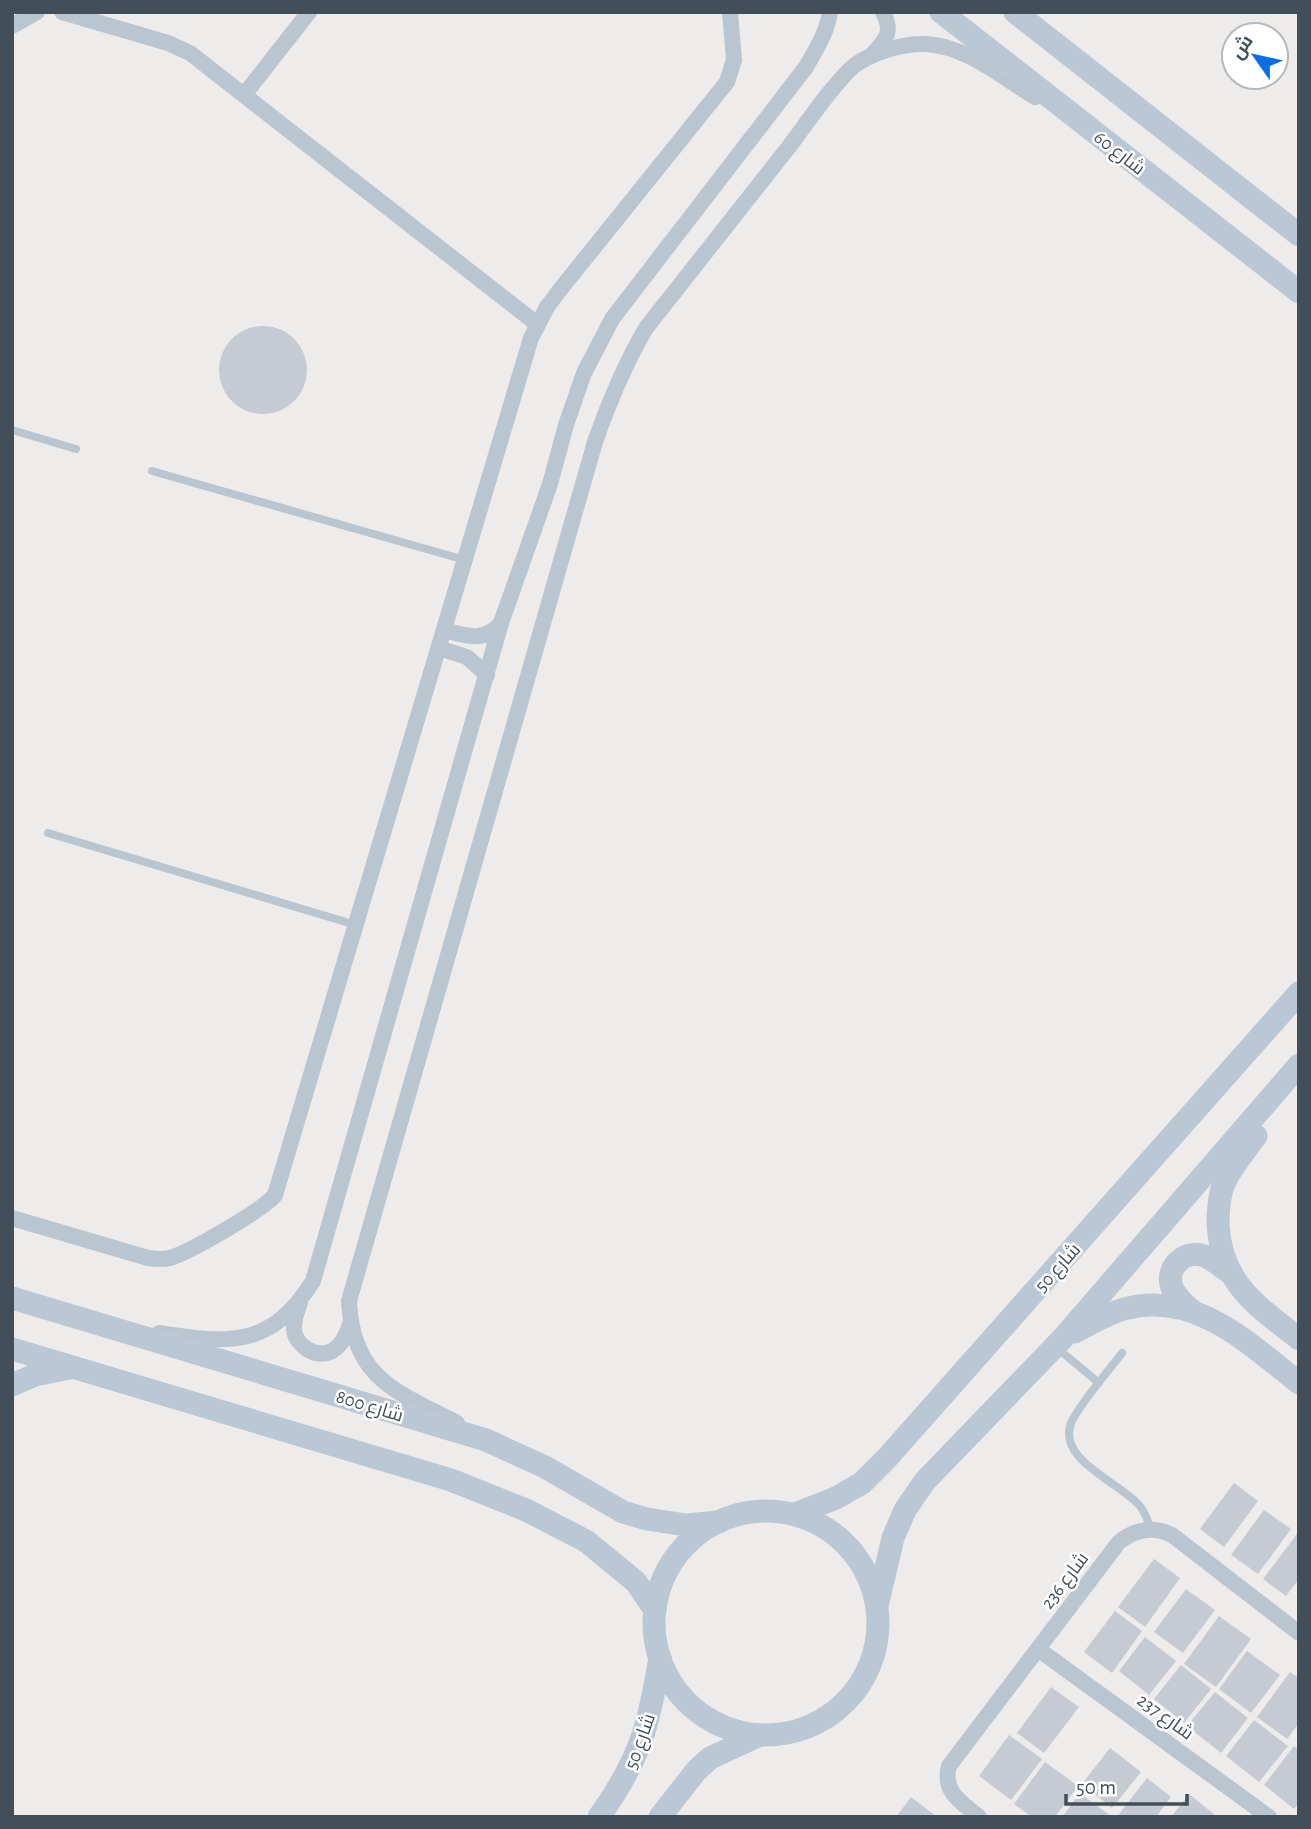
<svg xmlns="http://www.w3.org/2000/svg" width="1311" height="1829" font-family="'Alegreya Sans',Cairo,sans-serif">
	<style>
		.building { fill: #c6cad2 }
		.lines { fill: none; stroke-linecap: round; stroke-linejoin: round }
		.lane { stroke: #bac6cf; stroke-width: 8 }
		.street { stroke: #bac6cf; stroke-width: 16 }
		.secondary { stroke: #bac7d4; stroke-width: 23 }
		.labels { text-anchor: middle; stroke-width: 5; stroke-linejoin: round; paint-order: stroke }
		.street-label { font-size: 19px; fill: #424f59; stroke: #fff }
	</style>
	<rect width="100%" height="100%" fill="#eeebeb"/>
	<g class="building">
		<circle cx="263" cy="370" r="44"/>
		<polygon points="1234,1483 1258,1501 1224,1547 1200,1529"/>
		<polygon points="1264,1510 1291,1529 1258,1574 1231,1555"/>
		<polygon points="1297,1534 1299,1579 1286,1596 1263,1579"/>
		<polygon points="1154,1559 1180,1578 1145,1627 1118,1607"/>
		<polygon points="1186,1589 1215,1610 1183,1653 1154,1632"/>
		<polygon points="1115,1611 1142,1631 1112,1673 1084,1652"/>
		<polygon points="1219,1616 1251,1639 1216,1687 1184,1664"/>
		<polygon points="1145,1637 1176,1661 1149,1695 1119,1671"/>
		<polygon points="1247,1651 1280,1675 1251,1713 1219,1689"/>
		<polygon points="1181,1665 1211,1689 1184,1723 1154,1699"/>
		<polygon points="1290,1672 1299,1678 1299,1723 1287,1739 1257,1717"/>
		<polygon points="1051,1687 1079,1707 1044,1753 1017,1733"/>
		<polygon points="1215,1692 1248,1718 1221,1753 1187,1726"/>
		<polygon points="1254,1720 1288,1746 1259,1782 1226,1756"/>
		<polygon points="1009,1735 1042,1759 1011,1800 979,1776"/>
		<polygon points="1294,1746 1299,1750 1299,1803 1294,1809 1264,1785"/>
		<polygon points="1110,1748 1141,1772 1112,1808 1082,1784"/>
		<polygon points="1045,1762 1078,1786 1055,1817 1032,1817 1014,1804"/>
		<polygon points="1147,1778 1171,1797 1156,1817 1122,1817 1119,1814"/>
		<polygon points="1080,1793 1112,1817 1062,1817"/>
		<polygon points="1189,1794 1214,1814 1212,1817 1171,1817"/>
		<polygon points="911,1797 937,1817 896,1817"/>
	</g>
	<g class="lines">
		<g class="lane">
			<polyline points="12,430 76,449"/>
			<polyline points="152,471 465,560"/>
			<polyline points="48,833 356,925"/>
			<polyline points="1057,1348 1099,1383"/>
			<path d="M1122 1353C1109 1370 1078 1406 1071 1423 1057 1460 1119 1482 1139 1505 1145 1512 1148 1520 1150 1529"/>
		</g>
		<g class="street">
			<polyline points="62,12 168,43 190,53 537,324"/>
			<polyline points="12,26 37,12"/>
			<path d="M871 56C885 40 894 34 883 12"/>
			<polyline points="244,95 309,12"/>
			<path d="M444 630C466 636 484 643 501 623"/>
			<polyline points="439,648 467,657 487,675"/>
			<path d="M12 1218 148 1258C155 1259 163 1260 170 1258 190 1252 263 1210 275 1195L531 338 547 307 559 291 727 82 734 60 730 12"/>
			<path d="M300 1303C297 1311 293 1321 294 1330 296 1346 316 1359 332 1351 342 1345 347 1334 350 1324"/>
			<path d="M159 1333C229 1344 271 1348 313 1281L501 623 550 484 566 425 584 373 612 319 806 67C816 49 827 33 830 12"/>
			<path d="M457 1423C398 1392 352 1379 349 1301L595 442C609 402 625 364 646 328 694 268 741 208 788 148 805 126 835 81 855 65 873 52 904 43 926 44 966 46 1002 77 1035 97"/>
			<polyline points="1038,1649 1269,1817"/>
			<path d="M979 1817C961 1802 942 1792 949 1766L1119 1542C1136 1529 1152 1526 1172 1535L1299 1633"/>
		</g>
		<g class="secondary">
			<polyline points="941,12 1299,292"/>
			<polyline points="1015,12 1299,235"/>
			<path d="M1256 1136C1245 1151 1233 1165 1225 1181 1219 1194 1218 1210 1218 1224 1221 1283 1256 1305 1299 1339"/>
			<polyline points="12,1298 486,1440 545,1467 623,1512 647,1519 686,1525 719,1522"/>
			<path d="M1191 1310C1184 1303 1173 1295 1171 1284 1167 1267 1184 1251 1201 1255 1211 1257 1220 1266 1229 1272"/>
			<path d="M1075 1332C1091 1323 1107 1314 1124 1309 1195 1290 1248 1343 1299 1383"/>
			<polyline points="12,1349 451,1480 526,1510 586,1541 636,1582 655,1610"/>
			<polyline points="12,1385 35,1375 69,1368"/>
			<circle cx="766" cy="1623" r="112"/>
			<polyline points="795,1514 836,1498 862,1483 887,1458 1299,993"/>
			<polyline points="878,1602 893,1538 905,1510 925,1481 1063,1338 1299,1065"/>
			<path d="M599 1817C640 1759 649 1726 660 1657"/>
			<polyline points="660,1817 696,1771 710,1758 760,1735"/>
		</g>
	</g>
	<g class="labels">
		<g class="street-label">
			<text transform="translate(1120 152) rotate(38)" y="7">شارع 60</text>
			<text transform="translate(1057 1267) rotate(-48)" y="7">شارع 50</text>
			<text transform="translate(370 1405) rotate(17)" y="7">شارع 800</text>
			<text transform="translate(1064 1580) rotate(-53)" y="7">شارع 236</text>
			<text transform="translate(1166 1716) rotate(36)" y="7">شارع 237</text>
			<text transform="translate(639 1741) rotate(-70)" y="7">شارع 50</text>
		</g>
	</g>
	<rect width="1311" height="1829" fill="none" stroke="#424f59" stroke-width="28"/>
	<g transform="translate(1255 56) rotate(304)"><circle r="33" fill="#ffffff" stroke="#b3b9bd" stroke-width="2"/>
	<path d="M0-5L12 26L0 18L-12 26Z" fill="#0c6ee6"/>
	<text y="-10" font-size="19" font-weight="bold" text-anchor="middle" fill="#424f59">ش</text>
	</g>
	<path d="M1066 1794v10h121v-10" fill="none" stroke="#424f59" stroke-width="3.5"/>
	<text x="1076" y="1794" font-size="21" fill="#424f59" stroke="#ffffff" stroke-width="5" paint-order="stroke">50 m</text>
</svg>
